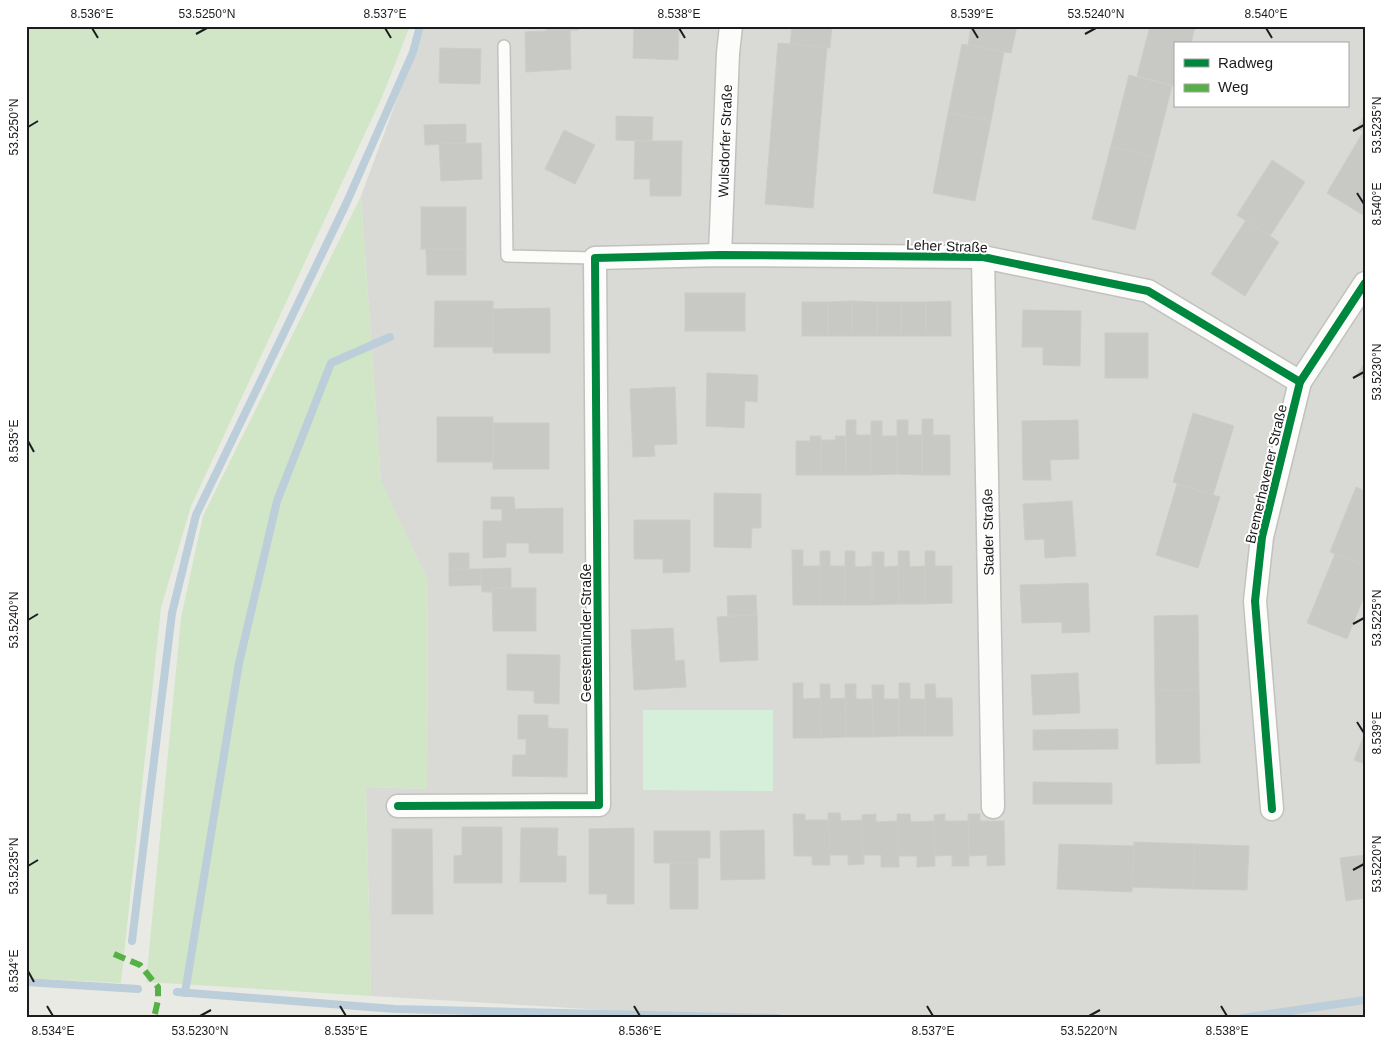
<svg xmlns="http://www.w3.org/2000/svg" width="1391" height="1044" font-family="Arial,sans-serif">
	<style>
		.residential { fill: #d9d9d6; fill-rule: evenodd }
		.grass { fill: #d1e6c7 }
		.park { fill: #d5efda }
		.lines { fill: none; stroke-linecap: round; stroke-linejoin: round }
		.stream { stroke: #bcceda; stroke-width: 8 }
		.building { fill: #c8c8c5; stroke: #cdccc7 }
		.service-casing { stroke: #c1c1bf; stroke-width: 14 }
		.minor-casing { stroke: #c1c1bf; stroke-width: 25 }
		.service { stroke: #fcfcfb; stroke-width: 11 }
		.minor { stroke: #fcfcfb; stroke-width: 22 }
		.quiet { stroke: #55b145; stroke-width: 6; stroke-dasharray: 12 6; stroke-linecap: butt }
		.cycleway-casing { stroke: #fff; stroke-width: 11 }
		.cycleway { stroke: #00873e; stroke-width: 8 }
		.ticks { fill: none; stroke: #1c1c1c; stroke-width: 2 }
		.labels { text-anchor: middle; stroke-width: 4; stroke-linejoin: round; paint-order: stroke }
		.street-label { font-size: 14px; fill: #1c1c1c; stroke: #fff }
		.neatline { fill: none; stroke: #1c1c1c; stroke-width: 2 }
		.ticks-label { font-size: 12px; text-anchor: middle; fill: #1c1c1c }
	</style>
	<rect width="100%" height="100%" fill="#eaeae5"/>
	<path class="residential" d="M424 26H1365V1018H737L371 996 366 787 427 789 428 581 381 482 361 196ZM1175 44H1347V106H1175Z"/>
	<g class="grass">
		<polygon points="26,26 410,26 382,97 191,506 161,608 121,983 26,978"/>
		<polygon points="361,196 381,481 428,581 427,789 366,787 371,996 146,982 181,618 203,516"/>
	</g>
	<polygon class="park" points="643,710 773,710 773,791 643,790"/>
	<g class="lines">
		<g class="stream">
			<polyline points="132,941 172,613 196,515 346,204 413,52 420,26"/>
			<polyline points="26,982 138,989"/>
			<polyline points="177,992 395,1009 778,1018"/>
			<polyline points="185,993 239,663 277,501 331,363 390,337"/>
			<polyline points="1242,1018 1365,1000"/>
		</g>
	</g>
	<g class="building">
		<polygon points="546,26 579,26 579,30 546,31"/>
		<polygon points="634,26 679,26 678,60 633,58"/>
		<polygon points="792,26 832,26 830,48 790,44"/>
		<polygon points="971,26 1017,26 1011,53 968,45"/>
		<polygon points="1150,26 1195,26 1191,44 1175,44 1175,86 1137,76"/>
		<polygon points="570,30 571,69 526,72 525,32"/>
		<polygon points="778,43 827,47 813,208 765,204"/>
		<polygon points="962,44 1004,52 991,121 948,113"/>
		<polygon points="440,48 481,49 480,84 439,83"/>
		<polygon points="1129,75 1172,86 1154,157 1111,146"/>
		<polygon points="948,113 991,121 975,201 933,193"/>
		<polygon points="1365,115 1365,133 1357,128"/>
		<polygon points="616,116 653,117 652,141 616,140"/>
		<polygon points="466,124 466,143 425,145 424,125"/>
		<polygon points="564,130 595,145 575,184 545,169"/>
		<polygon points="1363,132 1365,133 1365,212 1363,215 1327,193"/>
		<polygon points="635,141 682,141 681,196 650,196 650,179 634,179"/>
		<polygon points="481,143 482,179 441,181 439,144"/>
		<polygon points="1111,146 1154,157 1135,230 1092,219"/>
		<polygon points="1272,160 1305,182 1270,236 1237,215"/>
		<rect x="421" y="207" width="45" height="42"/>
		<polygon points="1246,220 1279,242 1245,296 1211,274"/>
		<polygon points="426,249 466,249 466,275 427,275"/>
		<rect x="685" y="293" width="60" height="38"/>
		<polygon points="435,301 493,301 493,347 434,347"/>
		<polygon points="852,301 877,302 877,336 852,336"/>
		<polygon points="852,301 852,336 828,336 828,302"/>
		<polygon points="951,301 951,336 926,336 926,302"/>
		<rect x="802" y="302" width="26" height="34"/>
		<rect x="877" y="302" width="24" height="34"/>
		<rect x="901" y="302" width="25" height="34"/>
		<polygon points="550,308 550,353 493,353 493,309"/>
		<polygon points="1023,310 1081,311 1080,366 1043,365 1043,347 1022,347"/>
		<rect x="1105" y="333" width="43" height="45"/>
		<polygon points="1365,363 1365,380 1357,374"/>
		<polygon points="707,373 758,375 757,402 745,401 744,428 706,426"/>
		<polygon points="675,387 677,444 654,445 655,456 633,457 630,389"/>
		<polygon points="1193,413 1234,426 1213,495 1173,482"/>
		<rect x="437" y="417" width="56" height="45"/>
		<polygon points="922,419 933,419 933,435 950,435 950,475 922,475"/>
		<polygon points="846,420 856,420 856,435 871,435 871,475 846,475"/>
		<polygon points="897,420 908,420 908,435 922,435 922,475 897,474"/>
		<polygon points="1078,420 1079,459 1050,460 1051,480 1023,480 1022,421"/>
		<polygon points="871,421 882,421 882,436 897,436 897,474 871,475"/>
		<rect x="493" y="423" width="56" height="46"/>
		<polygon points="810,436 821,436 821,475 796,475 796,441 810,441"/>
		<polygon points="835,436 845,436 846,475 821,475 821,440 836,440"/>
		<polygon points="1177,484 1220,497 1198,568 1156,555"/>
		<polygon points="1356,487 1365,491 1365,566 1330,552"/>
		<polygon points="714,493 761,494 761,528 752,528 751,548 714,547"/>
		<polygon points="491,497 514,497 515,509 563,508 563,553 529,553 529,543 506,543 506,557 483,558 483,521 502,521 502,509 491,509"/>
		<polygon points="1072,501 1076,556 1045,558 1044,539 1025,540 1023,504"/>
		<polygon points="634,520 690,520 690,572 663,573 663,559 634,559"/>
		<polygon points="792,550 803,550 803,566 820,566 820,605 793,605"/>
		<polygon points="820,551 830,551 830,566 845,566 845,605 820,605"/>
		<polygon points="845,551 855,551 855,567 872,566 872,605 845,605"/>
		<polygon points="898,551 909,551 910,567 925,566 925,604 899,604"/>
		<polygon points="925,551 935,551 935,566 952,566 952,603 925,604"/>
		<polygon points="872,552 884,552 884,567 898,566 899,604 872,605"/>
		<rect x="449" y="553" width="20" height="16"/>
		<polygon points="1335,554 1365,566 1365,594 1347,639 1307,623"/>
		<polygon points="511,568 511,588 492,588 492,592 482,592 481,569"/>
		<polygon points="449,569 481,569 481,585 449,586"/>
		<polygon points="1088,583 1090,632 1062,633 1062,622 1022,623 1020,585"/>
		<polygon points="492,588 536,588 536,631 493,631"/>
		<polygon points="756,595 757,615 728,616 727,596"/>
		<polygon points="757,615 758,660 720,662 717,617"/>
		<polygon points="1198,615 1199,690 1155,691 1154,616"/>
		<polygon points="673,628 675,661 684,660 686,687 634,690 631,630"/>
		<polygon points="507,654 560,655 559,704 534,703 534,691 507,690"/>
		<polygon points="1078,673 1080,713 1033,715 1031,675"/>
		<polygon points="793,683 803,683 803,699 820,698 821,738 793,738"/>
		<polygon points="899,683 910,683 910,699 925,699 925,736 899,736"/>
		<polygon points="820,684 830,684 830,699 845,698 846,737 821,738"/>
		<polygon points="845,684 856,684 856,699 872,699 873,737 846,737"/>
		<polygon points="925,684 935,684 936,698 952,698 953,736 925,736"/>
		<polygon points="872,685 884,685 884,699 899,699 899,736 873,737"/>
		<polygon points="1199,690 1200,763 1156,764 1155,691"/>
		<polygon points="518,715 548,715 548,728 568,729 567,777 512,776 513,755 526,755 526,739 518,739"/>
		<polygon points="1118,729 1118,749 1033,750 1033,730"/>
		<polygon points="1365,733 1365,764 1354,760"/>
		<polygon points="1033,782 1112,783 1112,804 1033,804"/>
		<polygon points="828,813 840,813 841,821 863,820 864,864 848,865 848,855 829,855"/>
		<polygon points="793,814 805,814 805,820 829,820 830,865 812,865 812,856 794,856"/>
		<polygon points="876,814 876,822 898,821 899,867 881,867 881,855 863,855 862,815"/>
		<polygon points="897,814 910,814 911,822 934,821 935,866 917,867 917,856 898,856"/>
		<polygon points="945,814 945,821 968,821 969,866 952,866 952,855 935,856 934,815"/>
		<polygon points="968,814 980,814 980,821 1004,821 1005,865 987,866 987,855 969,856"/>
		<polygon points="462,827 502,827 502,883 454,883 454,856 462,855"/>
		<polygon points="521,828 558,828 557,856 566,856 566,882 520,882"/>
		<polygon points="634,828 634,904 607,904 607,894 589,894 589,829"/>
		<polygon points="392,829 432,829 433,914 392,914"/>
		<polygon points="764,830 765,879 721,880 720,831"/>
		<polygon points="654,831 710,831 710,858 698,858 698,863 654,863"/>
		<polygon points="1134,842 1195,844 1193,889 1132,887"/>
		<polygon points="1059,844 1134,846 1132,892 1057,889"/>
		<polygon points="1195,844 1249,846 1247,890 1193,889"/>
		<polygon points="1365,855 1365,898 1346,901 1340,858"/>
		<rect x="670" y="863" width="28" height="46"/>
	</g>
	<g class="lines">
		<g class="service-casing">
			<polyline id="service" points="504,46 507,256 595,258"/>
		</g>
		<g class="minor-casing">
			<g id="minor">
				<polyline points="720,255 728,53 731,26"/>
				<polyline points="983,257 993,807"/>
				<polyline points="398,806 599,805 595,258 720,255 983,257 1148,291 1300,382"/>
				<polyline points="1272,809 1255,601 1262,537 1300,382 1365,283"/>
			</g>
		</g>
		<use href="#service" class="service"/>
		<use href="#minor" class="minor"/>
		<polyline class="quiet" points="114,954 140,965 158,987 158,1000 154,1018"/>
		<g class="cycleway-casing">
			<g id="cycleway">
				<polyline points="398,806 599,805 595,258 720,255 983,257 1148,291 1300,382"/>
				<polyline points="1272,809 1255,601 1262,537 1300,382 1365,283"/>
			</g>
		</g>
		<use href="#cycleway" class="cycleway"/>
	</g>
	<path class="ticks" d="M92 28 98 38M385 28 391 38M679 28 685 38M972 28 978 38M1266 28 1272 38M196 34 207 28M1085 34 1096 28M28 127 38 121M1353 131 1364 125M1357 193 1364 204M1353 378 1364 372M28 441 34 452M28 620 38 614M1353 624 1364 618M1357 722 1364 733M28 866 38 860M1353 870 1364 864M28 971 34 982M47 1006 53 1016M340 1006 346 1016M634 1006 640 1016M927 1006 933 1016M1221 1006 1227 1016M200 1016 211 1010M1089 1016 1100 1010"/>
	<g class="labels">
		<g class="street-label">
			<text transform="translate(725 141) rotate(-88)" y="5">Wulsdorfer Straße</text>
			<text transform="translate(947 246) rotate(2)" y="5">Leher Straße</text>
			<text transform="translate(1266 474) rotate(-77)" y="5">Bremerhavener Straße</text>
			<text transform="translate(988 532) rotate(-91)" y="5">Stader Straße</text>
			<text transform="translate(586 633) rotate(-90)" y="5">Geestemünder Straße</text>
		</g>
	</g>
	<rect width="1391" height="1044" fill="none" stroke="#ffffff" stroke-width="55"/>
	<rect x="1174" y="42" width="175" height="65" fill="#ffffff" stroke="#a4a4a4"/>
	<rect x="1184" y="59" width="25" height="8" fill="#00873e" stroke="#a4a4a4"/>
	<text x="1218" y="68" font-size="15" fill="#1c1c1c">Radweg</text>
	<rect x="1184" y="84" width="25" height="8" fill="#55b145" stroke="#a4a4a4"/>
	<text x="1218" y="92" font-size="15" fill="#1c1c1c">Weg</text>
	<rect x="28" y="28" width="1336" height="988" class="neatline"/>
	<g class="ticks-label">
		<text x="92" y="18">8.536°E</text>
		<text x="207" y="18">53.5250°N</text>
		<text x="385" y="18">8.537°E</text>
		<text x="679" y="18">8.538°E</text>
		<text x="972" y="18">8.539°E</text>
		<text x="1096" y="18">53.5240°N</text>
		<text x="1266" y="18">8.540°E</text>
		<text transform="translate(1377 125) rotate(-90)" y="4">53.5235°N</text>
		<text transform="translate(14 127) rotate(-90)" y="4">53.5250°N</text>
		<text transform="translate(1377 204) rotate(-90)" y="4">8.540°E</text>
		<text transform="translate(1377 372) rotate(-90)" y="4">53.5230°N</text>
		<text transform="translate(14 441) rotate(-90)" y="4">8.535°E</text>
		<text transform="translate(1377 618) rotate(-90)" y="4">53.5225°N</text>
		<text transform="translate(14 620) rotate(-90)" y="4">53.5240°N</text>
		<text transform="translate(1377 733) rotate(-90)" y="4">8.539°E</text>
		<text transform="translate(1377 864) rotate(-90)" y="4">53.5220°N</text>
		<text transform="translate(14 866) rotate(-90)" y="4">53.5235°N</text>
		<text transform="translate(14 971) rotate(-90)" y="4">8.534°E</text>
		<text x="53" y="1035">8.534°E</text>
		<text x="200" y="1035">53.5230°N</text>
		<text x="346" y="1035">8.535°E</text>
		<text x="640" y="1035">8.536°E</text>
		<text x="933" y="1035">8.537°E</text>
		<text x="1089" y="1035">53.5220°N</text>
		<text x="1227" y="1035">8.538°E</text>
	</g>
</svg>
